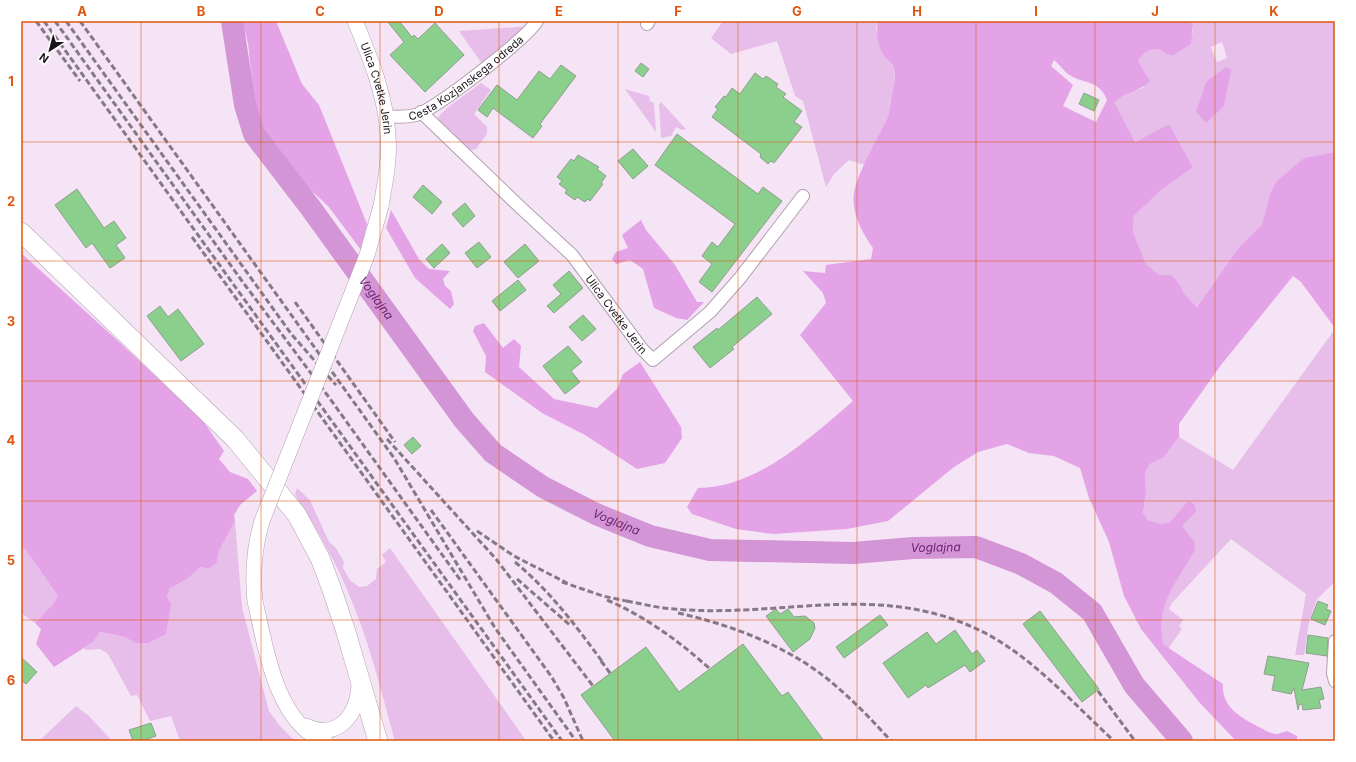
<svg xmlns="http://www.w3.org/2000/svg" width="1356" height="762" font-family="Inter,sans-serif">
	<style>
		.green { fill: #e7bee9; fill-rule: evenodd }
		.forest { fill: #e3a3e6; fill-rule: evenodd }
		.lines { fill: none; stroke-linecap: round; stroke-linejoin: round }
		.river { stroke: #d395d6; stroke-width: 22 }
		.building { fill: #8bcf8d; stroke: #8e9e8e }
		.minor-casing { stroke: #b0a0b0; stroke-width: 14 }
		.tertiary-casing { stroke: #b0a0b0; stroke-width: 16 }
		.primary-casing { stroke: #b0a0b0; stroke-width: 20 }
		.minor { stroke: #fff; stroke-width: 12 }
		.tertiary { stroke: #fff; stroke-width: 15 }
		.primary { stroke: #fff; stroke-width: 19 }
		.rail { stroke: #857985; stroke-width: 3; stroke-dasharray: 6 3; stroke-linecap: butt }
		.tertiary-bridge-casing { stroke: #b0a0b0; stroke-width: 16; stroke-linecap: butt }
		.tertiary-bridge { stroke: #fff; stroke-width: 15 }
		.grid { fill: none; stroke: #de560d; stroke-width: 1; stroke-opacity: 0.55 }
		.labels { text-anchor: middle; stroke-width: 4; stroke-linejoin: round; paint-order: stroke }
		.street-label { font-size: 11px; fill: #1a141a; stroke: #fff }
		.water-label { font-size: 12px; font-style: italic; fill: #6d2372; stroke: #fff }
		.neatline { fill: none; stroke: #de560d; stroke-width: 1.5 }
		.grid-label { font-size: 13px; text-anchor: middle; font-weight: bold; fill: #de560d }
	</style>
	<rect width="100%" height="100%" fill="#f5e4f6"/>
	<g class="green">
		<polygon points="723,21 878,21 876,29 883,53 894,67 895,88 890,103 889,114 865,165 849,160 834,174 826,187 803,101 795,96 777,41 731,54 711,38"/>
		<path d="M1189 21H1335V152L1304 158 1270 194 1262 224 1239 247 1197 307 1183 294 1179 283 1171 276 1159 275 1146 264 1133 232 1134 216 1160 191 1193 167 1169 124 1135 142 1113 102 1123 94 1143 88 1147 76 1138 61C1145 48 1150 52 1162 49 1170 48 1185 37 1193 33V25ZM1222 42 1227 58 1217 62 1211 47Z"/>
		<polygon points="534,26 482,64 459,31"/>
		<path d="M481 83 491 90 474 114 487 127V134L476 149 470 150C456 142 445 132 438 117L447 108Z"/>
		<polygon points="625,89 649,96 650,101 654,103 656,132"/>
		<polygon points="661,102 686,129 682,130 676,127 671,136 661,138 659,105"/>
		<path d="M1335 329V582L1317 599 1309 622 1304 655H1295L1306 594 1231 539 1172 603 1169 609 1183 620 1179 626 1182 629 1168 649 1164 645C1154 607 1175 583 1194 552L1181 526 1194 504 1190 501 1186 503 1170 522 1162 524 1148 520 1143 513 1146 492 1145 473 1150 464 1164 457 1179 437 1233 470Z"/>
		<path d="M297 488 310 500 329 542 336 548 344 562 343 568 350 580 359 587 367 586 376 579 377 569 386 562 382 555 390 548 525 739 524 741H395C381 691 369 640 348 592 334 558 315 526 295 495Z"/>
		<polygon points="235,521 242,607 269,711 280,726 295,741 180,741 171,716 150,721 137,695 131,696 108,654 100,649 86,650 84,648 93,642 100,632 125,637 135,643 167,596 170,587 187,579 201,567 209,569 217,562 219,551"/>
		<polygon points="21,549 25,549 58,596 53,604 35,623 21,613"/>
		<polygon points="76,706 89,716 112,741 39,741"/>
	</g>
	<g class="forest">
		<polygon points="242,21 276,21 302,84 319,105 367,224 361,250 328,206 290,171 272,148 259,124 255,107 248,43"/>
		<path d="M878 21H1189L1193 25 1191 44 1173 55 1166 54 1162 50C1152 48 1143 51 1138 61L1150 81C1139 92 1125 92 1114 102L1135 142 1169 124 1193 167 1160 191 1134 216 1133 232 1146 264 1159 275H1171L1179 283 1184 294 1197 307 1239 247 1262 224 1270 194 1276 182 1304 158 1335 152V328L1301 282 1293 276 1221 365 1179 424V437L1164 457 1150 464 1145 473 1146 492 1143 513 1148 520 1162 524 1170 522 1186 503 1190 501 1194 504 1196 511 1182 526 1195 543 1194 552C1176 583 1154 607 1164 645L1223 684C1221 706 1240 717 1257 726 1263 729 1270 734 1278 734 1280 733 1284 732 1287 731L1297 736V741H1236L1199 702 1141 629 1124 596 1109 542 1089 498 1080 468 1054 456 1029 453 1007 444 978 452 954 467 888 521 847 529 773 534 736 529 692 514 687 507 698 488C757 488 811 437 853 401L800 335 826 303 823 293 803 271 825 273 826 265 871 259 873 248C862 233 851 212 854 193 857 173 880 135 889 114 890 98 897 84 894 68 893 63 886 59 883 54 877 44 876 32 878 21ZM1054 60C1059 64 1063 70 1068 74 1084 85 1099 79 1107 100L1096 122 1063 106 1073 85 1051 66Z"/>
		<polygon points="1226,67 1231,70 1224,106 1206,123 1196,112 1206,82"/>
		<polygon points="391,210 419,259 429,269 450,271 443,279 445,286 451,291 454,304 450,309 415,278 386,228"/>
		<polygon points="641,220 646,230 675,265 697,302 704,302 687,320 676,318 654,308 643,269 630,260 616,264 612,259 616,252 628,248 622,235"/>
		<polygon points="21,253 117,340 203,421 224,451 219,459 230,472 248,479 257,491 240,505 234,515 235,521 219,551 217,562 209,569 201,567 187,579 170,588 167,596 171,604 166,634 148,643 135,643 125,637 100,632 93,642 54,667 36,644 41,629 35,623 53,604 58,596 25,549 21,549"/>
		<polygon points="484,323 503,348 514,339 521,346 519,367 554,399 597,408 617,389 623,374 640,362 681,427 682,438 665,463 637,469 585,435 542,413 485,372 486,356 473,331 475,326"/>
	</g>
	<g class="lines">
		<path class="river" id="s1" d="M232 21 245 105 254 134 310 207 464 420 493 453 543 487 596 514 650 536 710 550 853 553 913 548 976 547 1021 564 1056 583 1092 612 1134 685 1182 741"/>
	</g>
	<g class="building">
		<polygon points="387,21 399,21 412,37 414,35 418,39 435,23 464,55 425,92 390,55 404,42"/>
		<polygon points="641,63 649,69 643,77 635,71"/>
		<polygon points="561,65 576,76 540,124 542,126 533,138 493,108 487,117 478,110 497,85 517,100 539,71 550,79"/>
		<polygon points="755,73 763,79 766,76 778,84 776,87 786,94 783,97 802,111 794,122 802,127 774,163 771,161 768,164 760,157 761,154 712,117 718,109 715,107 724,96 726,97 732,88 740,94"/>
		<polygon points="1084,93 1099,100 1094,111 1079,104"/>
		<polygon points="677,134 758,194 763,187 782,201 712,292 699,282 712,264 702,256 712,242 718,247 735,224 655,165"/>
		<polygon points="633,149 648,166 633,179 618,161"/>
		<polygon points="578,155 599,167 597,169 606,176 601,183 603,184 590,201 588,199 585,202 577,197 575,200 565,193 567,190 559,184 562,181 557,177 571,159 574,161"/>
		<polygon points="423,185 442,202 432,214 413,197"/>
		<polygon points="77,189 104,228 114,221 126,238 116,245 125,258 110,268 92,243 86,248 55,205"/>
		<polygon points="465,203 475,216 463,227 452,214"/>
		<polygon points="479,242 491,257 477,268 465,253"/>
		<polygon points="442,244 450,253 434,268 426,259"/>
		<polygon points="525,244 539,261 518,278 504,262"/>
		<polygon points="569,271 583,288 554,313 547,306 561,294 553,285"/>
		<polygon points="518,280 526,290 500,311 492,301"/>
		<polygon points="757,297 772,314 732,347 734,349 710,368 693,347 717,328 718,330"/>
		<polygon points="160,306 168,317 178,309 204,344 181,361 147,316"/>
		<polygon points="583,315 596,329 582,341 569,327"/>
		<polygon points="568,346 582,362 571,371 580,382 565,394 543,366"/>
		<polygon points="413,437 421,446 412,454 404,445"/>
		<polygon points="1318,601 1328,605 1326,609 1331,611 1325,625 1311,619"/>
		<polygon points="776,609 780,614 788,609 794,617 805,616 814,623 815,628 810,639 793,652 766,616"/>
		<polygon points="1040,611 1099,689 1082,702 1023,624"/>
		<polygon points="880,615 888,625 844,658 836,647"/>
		<polygon points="955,630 972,654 977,650 985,661 970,672 965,665 928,688 926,685 908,698 883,663 927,632 936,644"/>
		<polygon points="1308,635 1328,638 1327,656 1306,653"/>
		<polygon points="743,644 782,696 788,692 824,741 615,741 581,695 646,647 679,692"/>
		<polygon points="1268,656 1309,663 1302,690 1321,687 1324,699 1319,700 1321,708 1303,710 1302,704 1299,705 1298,710 1294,688 1291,694 1272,690 1275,676 1264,674"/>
		<polygon points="21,657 37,672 26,684 21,680"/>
		<polygon points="151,723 156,736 142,741 133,741 129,730"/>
	</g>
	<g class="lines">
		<g class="minor-casing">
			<g id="minor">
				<polyline points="647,24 649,21"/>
				<path id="s2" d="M421 112 521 208 572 255 642 349 653 360 710 312 740 278 803 196"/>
				<path id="s3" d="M385 116C394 117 406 117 416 115 437 108 525 40 537 21"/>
				<polyline points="1335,641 1333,673 1335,681"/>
			</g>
		</g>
		<g class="tertiary-casing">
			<g id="tertiary">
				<path id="s4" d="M355 21C370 57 386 96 388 136 390 159 385 183 381 206"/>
				<path d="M255 601C265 644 276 725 325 741"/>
				<path d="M306 726C339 741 358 714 359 683"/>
			</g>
		</g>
		<g class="primary-casing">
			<polyline id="primary" points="21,232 235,439 297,515 320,558 331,587 345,629 378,741"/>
		</g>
		<use href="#minor" class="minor"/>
		<use href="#tertiary" class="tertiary"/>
		<use href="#primary" class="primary"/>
		<g class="rail">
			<polyline points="36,21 80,81"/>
			<polyline points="44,21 562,741"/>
			<polyline points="55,21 242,281 328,396 461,581"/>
			<polyline points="66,21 292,335 336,385"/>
			<polyline points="80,21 394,458 495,628 576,741"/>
			<polyline points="192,237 554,741"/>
			<polyline points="295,302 395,442"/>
			<polyline points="387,439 496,559 593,686"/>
			<polyline points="431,510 551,676 564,698 583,741"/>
			<polyline points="477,531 514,556 567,583"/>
			<path d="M515 562C551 592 576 626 604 664"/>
			<polyline points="517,579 571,626"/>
			<polyline points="562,582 603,596 631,602"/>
			<path d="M607 600C646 617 679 641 710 669"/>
			<path d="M627 601C642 604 658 608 674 609 784 619 882 579 987 634 1035 660 1074 704 1114 741"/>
			<path d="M678 613C732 625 787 646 830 681 852 699 872 720 891 741"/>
			<polyline points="601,661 610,673"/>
			<polyline points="1098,691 1135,741"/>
		</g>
		<g class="tertiary-bridge-casing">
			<path id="tertiary-bridge" d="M255 601C252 573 254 548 262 521L367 255 381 206"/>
		</g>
		<use href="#tertiary-bridge" class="tertiary-bridge"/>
	</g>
	<path class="grid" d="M141 21V741M261 21V741M380 21V741M499 21V741M618 21V741M738 21V741M857 21V741M976 21V741M1095 21V741M1215 21V741M21 142H1335M21 261H1335M21 381H1335M21 501H1335M21 620H1335"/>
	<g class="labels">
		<g class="street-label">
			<text dy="4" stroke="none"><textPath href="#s3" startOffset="93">Cesta Kozjanskega odreda</textPath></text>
			<text dy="4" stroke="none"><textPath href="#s4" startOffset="71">Ulica Cvetke Jerin</textPath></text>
			<text dy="4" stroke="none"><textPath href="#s2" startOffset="282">Ulica Cvetke Jerin</textPath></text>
		</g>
		<g class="water-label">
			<text dy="4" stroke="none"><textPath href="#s1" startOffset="320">Voglajna</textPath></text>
			<text dy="4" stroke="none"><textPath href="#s1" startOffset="656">Voglajna</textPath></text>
			<text dy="4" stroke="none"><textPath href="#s1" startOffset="980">Voglajna</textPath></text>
		</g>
	</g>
	<rect width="1356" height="762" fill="none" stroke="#ffffff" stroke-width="44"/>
	<g transform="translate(50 50) rotate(216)" stroke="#ffffff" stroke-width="3" paint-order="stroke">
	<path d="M0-3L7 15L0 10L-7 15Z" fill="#1a141a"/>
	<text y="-6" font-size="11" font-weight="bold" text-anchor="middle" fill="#1a141a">N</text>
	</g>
	<rect x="22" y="22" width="1312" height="718" class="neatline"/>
	<g class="grid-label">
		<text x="82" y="16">A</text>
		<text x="201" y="16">B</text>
		<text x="320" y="16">C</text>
		<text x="439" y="16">D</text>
		<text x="559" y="16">E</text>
		<text x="678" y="16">F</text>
		<text x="797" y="16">G</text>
		<text x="917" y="16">H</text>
		<text x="1036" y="16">I</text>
		<text x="1155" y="16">J</text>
		<text x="1274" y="16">K</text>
		<text x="11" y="86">1</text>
		<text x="11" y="206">2</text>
		<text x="11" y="326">3</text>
		<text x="11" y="445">4</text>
		<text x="11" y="565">5</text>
		<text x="11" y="685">6</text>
	</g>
</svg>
